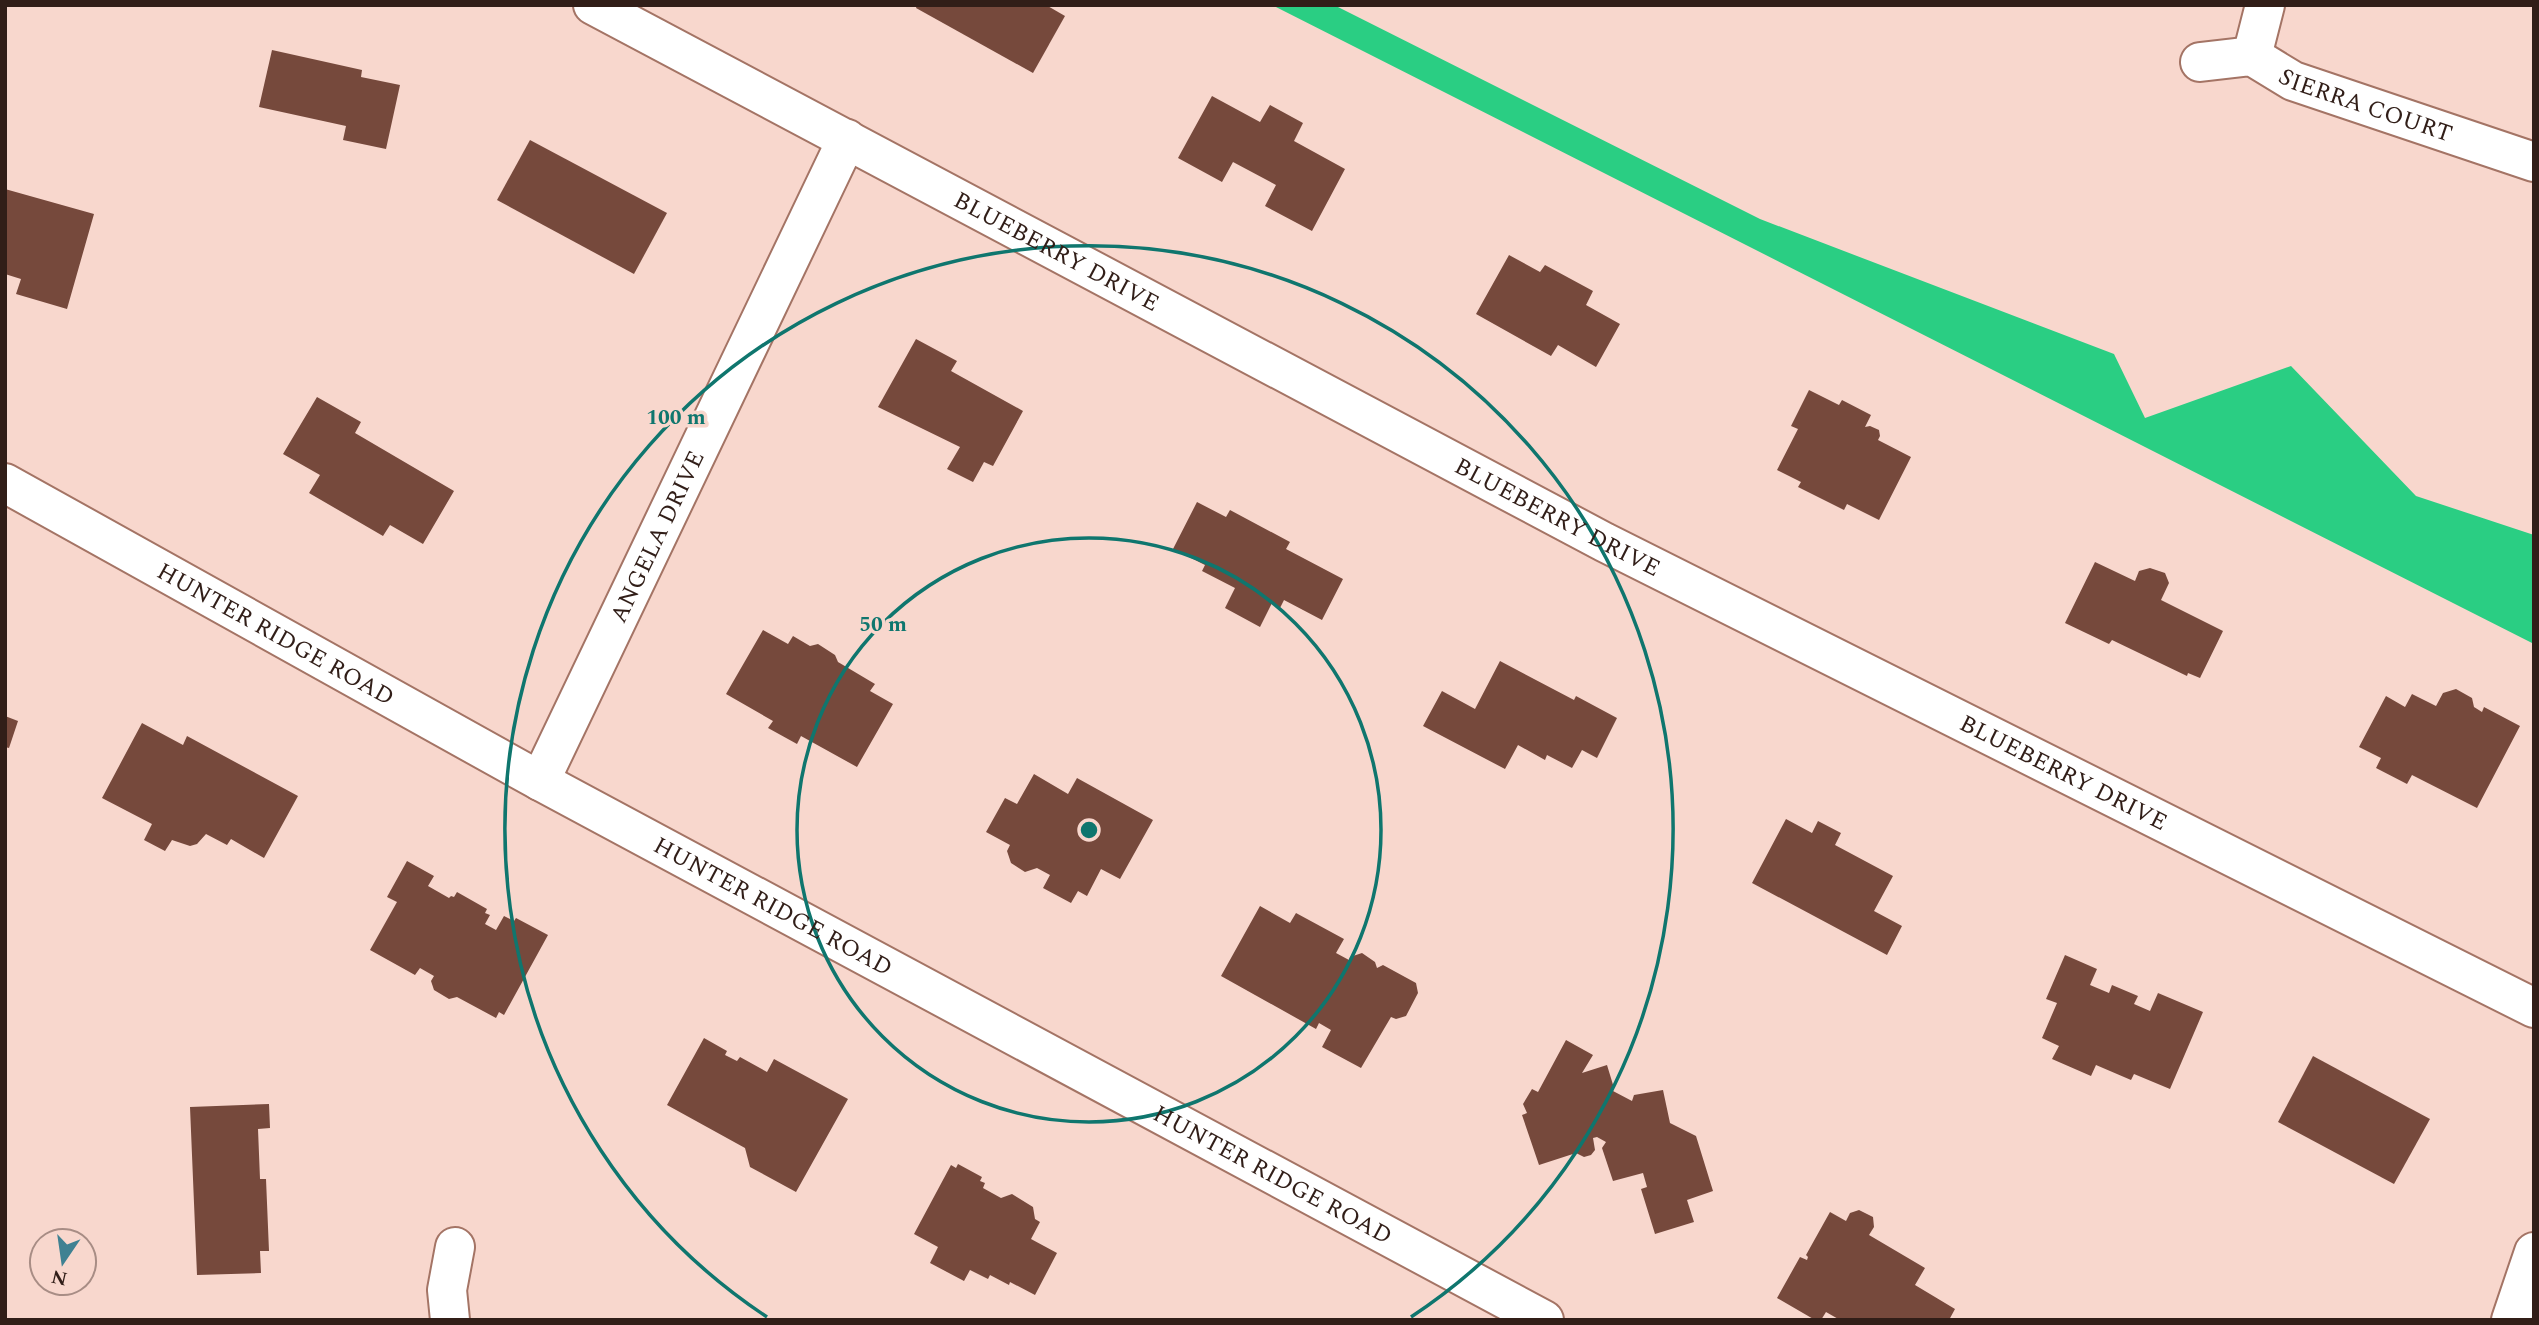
<svg xmlns="http://www.w3.org/2000/svg" width="2539" height="1325" font-family="Spectral,serif">
	<style>
		.forest { fill: #2ace83 }
		.building { fill: #76493c }
		.lines { fill: none; stroke-linecap: round; stroke-linejoin: round }
		.minor-casing { stroke: #a47465; stroke-width: 42 }
		.minor { stroke: #fff; stroke-width: 38 }
		.ring { fill: none; stroke: #0f766e; stroke-width: 3.5 }
		.labels { text-anchor: middle; stroke-width: 7; stroke-linejoin: round; paint-order: stroke }
		.street-label { font-size: 24px; fill: #311e18; stroke: #f8d7cd }
		.centre { fill: #0f766e; stroke: #f8d7cd; stroke-width: 3.5 }
		.ring-label { font-size: 21px; text-anchor: middle; font-weight: bold; fill: #0f766e; stroke: #f8d7cd; stroke-width: 7; stroke-linejoin: round; paint-order: stroke }
	</style>
	<rect width="100%" height="100%" fill="#f8d7cd"/>
	<polygon class="forest" points="1272,5 1334,5 1760,219 2114,354 2145,418 2291,366 2416,496 2534,535 2534,644"/>
	<g class="building">
		<polygon points="917,5 1046,5 1065,16 1033,73 916,8"/>
		<polygon points="272,50 362,70 361,77 400,85 386,149 343,140 346,126 259,107"/>
		<polygon points="1212,96 1260,122 1270,105 1303,123 1294,141 1345,169 1312,231 1265,206 1276,185 1233,162 1222,182 1178,158"/>
		<polygon points="530,140 667,213 634,274 497,200"/>
		<polygon points="5,189 94,214 67,309 16,294 21,279 5,274"/>
		<polygon points="1509,255 1540,272 1545,265 1593,291 1586,305 1620,324 1596,367 1558,345 1551,356 1476,314"/>
		<polygon points="916,339 957,361 951,371 1023,411 993,466 984,462 973,482 947,469 960,447 878,407"/>
		<polygon points="1809,390 1839,405 1842,400 1871,415 1865,427 1870,426 1879,430 1880,436 1878,440 1911,457 1879,520 1847,504 1844,510 1798,487 1801,482 1777,470 1798,429 1791,426"/>
		<polygon points="317,397 361,422 355,433 454,491 423,544 390,525 383,536 309,493 320,475 283,454"/>
		<polygon points="1197,502 1226,517 1230,510 1290,542 1286,549 1343,579 1322,620 1284,600 1280,608 1272,603 1260,627 1225,608 1235,588 1202,571 1205,565 1173,549"/>
		<polygon points="2095,562 2135,581 2139,571 2150,568 2165,573 2169,583 2161,600 2223,631 2200,678 2188,673 2187,676 2112,640 2109,644 2065,623"/>
		<polygon points="763,630 788,644 793,636 810,646 818,644 835,655 838,662 875,684 870,691 893,704 857,767 801,736 797,744 768,728 773,721 726,694"/>
		<polygon points="1500,661 1574,700 1576,696 1617,718 1597,758 1582,750 1572,768 1547,755 1545,760 1518,745 1505,769 1423,726 1442,691 1475,709"/>
		<polygon points="2456,689 2472,698 2474,707 2482,712 2484,707 2520,726 2477,808 2412,775 2407,784 2376,768 2381,758 2359,747 2386,696 2405,707 2412,694 2436,706 2443,693"/>
		<polygon points="5,716 18,721 9,748 5,747"/>
		<polygon points="142,723 183,745 187,736 298,796 264,858 231,839 227,845 206,834 197,844 190,846 172,840 165,851 144,840 152,824 102,798"/>
		<polygon points="1034,774 1068,794 1077,778 1153,820 1120,879 1101,869 1087,896 1078,891 1071,903 1043,888 1050,875 1037,868 1025,872 1011,863 1007,851 1010,845 986,832 1005,798 1017,804"/>
		<polygon points="1786,819 1812,833 1818,821 1841,833 1835,845 1893,876 1874,911 1902,926 1887,955 1752,883"/>
		<polygon points="407,861 434,876 428,886 449,898 451,896 454,897 457,892 487,909 485,913 490,915 485,924 496,930 504,916 514,921 516,918 548,935 504,1015 499,1012 496,1018 457,997 449,999 434,990 431,981 434,976 420,968 415,975 370,950 397,902 387,897"/>
		<polygon points="1260,906 1290,923 1296,913 1344,939 1336,953 1349,960 1350,957 1362,953 1375,962 1377,968 1383,965 1416,983 1418,993 1406,1016 1396,1019 1391,1017 1361,1068 1322,1047 1331,1030 1319,1023 1316,1029 1221,976"/>
		<polygon points="2065,955 2097,969 2090,985 2109,993 2112,985 2138,996 2134,1004 2150,1011 2158,993 2203,1012 2170,1089 2134,1074 2131,1080 2096,1065 2091,1076 2052,1059 2059,1046 2042,1038 2057,1003 2046,999"/>
		<polygon points="704,1038 727,1051 725,1055 737,1061 740,1057 767,1072 774,1059 848,1099 796,1192 750,1167 745,1148 667,1105"/>
		<polygon points="1566,1040 1593,1055 1582,1073 1607,1065 1614,1088 1613,1091 1632,1101 1634,1095 1663,1090 1670,1123 1696,1136 1713,1191 1687,1200 1694,1222 1655,1234 1641,1189 1647,1187 1643,1173 1613,1181 1602,1148 1606,1142 1597,1137 1593,1138 1595,1150 1591,1155 1584,1157 1576,1153 1539,1165 1522,1115 1527,1113 1523,1104 1532,1089 1538,1092"/>
		<polygon points="2313,1056 2430,1119 2394,1184 2278,1122"/>
		<polygon points="269,1104 270,1128 258,1129 260,1179 266,1179 269,1251 260,1251 261,1273 197,1275 190,1107"/>
		<polygon points="958,1164 982,1177 980,1181 985,1183 983,1188 1001,1198 1012,1194 1033,1207 1035,1219 1040,1222 1031,1239 1057,1253 1035,1295 1010,1282 1009,1285 990,1275 988,1279 970,1270 964,1281 930,1263 938,1247 914,1234 951,1165 956,1168"/>
		<polygon points="1859,1210 1873,1217 1874,1227 1869,1235 1925,1268 1915,1285 1955,1309 1949,1320 1840,1320 1826,1312 1821,1320 1815,1320 1777,1298 1800,1257 1807,1260 1808,1257 1806,1255 1830,1212 1846,1221 1850,1213"/>
	</g>
	<g class="lines">
		<g class="minor-casing">
			<g id="minor">
				<path id="s1" d="M593 5 1604 542 2534 1008"/>
				<polyline points="2252,56 2265,5"/>
				<path id="s2" d="M2200 62 2252 56 2293 81 2534 162"/>
				<path id="s3" d="M5 483 540 781 1544 1320"/>
				<path id="s4" d="M540 781 847 139"/>
				<polyline points="450,1320 447,1290 455,1247"/>
				<polyline points="2511,1320 2534,1252"/>
			</g>
		</g>
		<use href="#minor" class="minor"/>
	</g>
	<g class="ring">
		<circle cx="1089" cy="830" r="292"/>
		<path d="M767 1317A584 584 0 1 1 1411 1317"/>
	</g>
	<g class="labels">
		<g class="street-label">
			<text dy="8" stroke="none"><textPath href="#s2" startOffset="177">SIERRA COURT</textPath></text>
			<text dy="8" stroke="none"><textPath href="#s1" startOffset="525">BLUEBERRY DRIVE</textPath></text>
			<text dy="8" stroke="none"><textPath href="#s1" startOffset="1092">BLUEBERRY DRIVE</textPath></text>
			<text dy="8" stroke="none"><textPath href="#s4" startOffset="271">ANGELA DRIVE</textPath></text>
			<text dy="8" stroke="none"><textPath href="#s3" startOffset="310">HUNTER RIDGE ROAD</textPath></text>
			<text dy="8" stroke="none"><textPath href="#s1" startOffset="1659">BLUEBERRY DRIVE</textPath></text>
			<text dy="8" stroke="none"><textPath href="#s3" startOffset="877">HUNTER RIDGE ROAD</textPath></text>
			<text dy="8" stroke="none"><textPath href="#s3" startOffset="1444">HUNTER RIDGE ROAD</textPath></text>
		</g>
	</g>
	<circle cx="1089" cy="830" r="10" class="centre"/>
	<g class="ring-label">
		<text x="676" y="424">100 m</text>
		<text x="883" y="631">50 m</text>
	</g>
	<rect width="2539" height="1325" fill="none" stroke="#311e18" stroke-width="14"/>
	<g transform="translate(63 1262) rotate(193)"><circle r="33" fill="#f8d7cd" stroke="#a88d85" stroke-width="2"/>
	<path d="M0-5L12 26L0 18L-12 26Z" fill="#3f8192"/>
	<text y="-10" font-size="19" font-weight="bold" text-anchor="middle" fill="#311e18">N</text>
	</g>
</svg>
